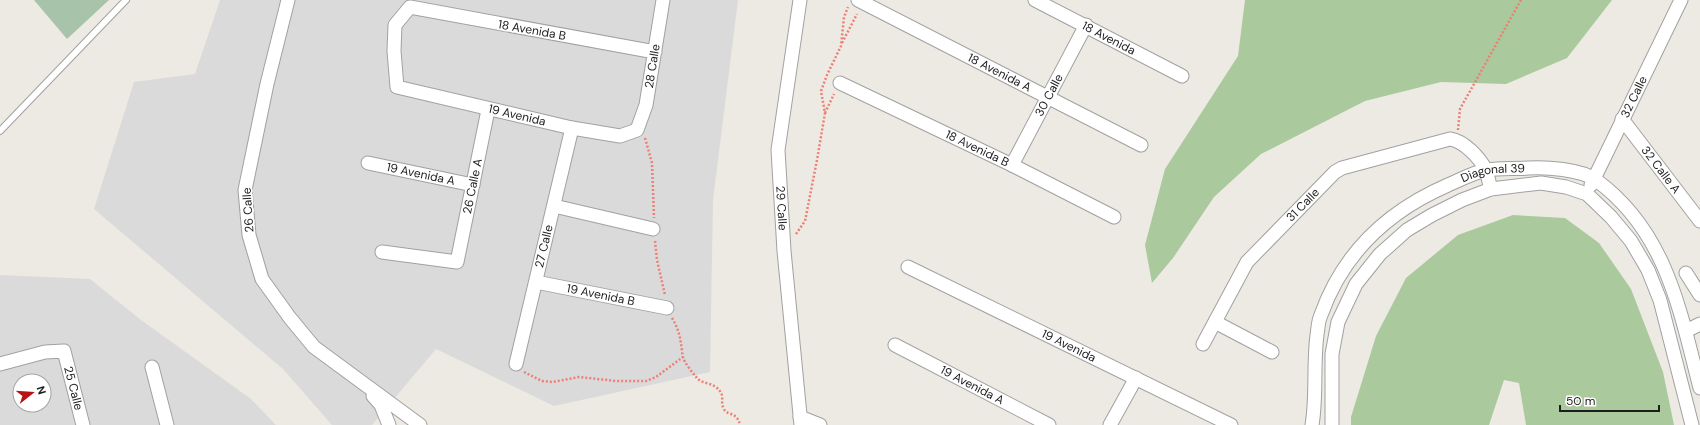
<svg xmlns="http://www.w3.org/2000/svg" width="1700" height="425" font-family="'DM Sans',sans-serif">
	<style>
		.residential { fill: #dbdada; fill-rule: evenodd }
		.forest { fill: #aac99c }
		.cemetery { fill: #a7c4ab }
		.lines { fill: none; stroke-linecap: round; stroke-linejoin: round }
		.lane-casing { stroke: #a1a1a1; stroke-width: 8 }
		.street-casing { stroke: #a1a1a1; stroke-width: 15 }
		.path { stroke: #ed7f75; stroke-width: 2.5; stroke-dasharray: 2 2; stroke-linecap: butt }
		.lane { stroke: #fff; stroke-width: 6 }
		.street { stroke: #fff; stroke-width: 13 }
		.labels { text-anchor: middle; stroke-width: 3.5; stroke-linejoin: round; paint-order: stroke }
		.street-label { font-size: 12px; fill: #1d1d1d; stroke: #fff }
	</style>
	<rect width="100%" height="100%" fill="#edeae4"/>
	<g class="residential">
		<polygon points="220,0 738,0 713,200 710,372 554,406 436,349 372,425 332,425 283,369 94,209 134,82 195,74"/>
		<path d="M0 275 90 279 141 320 251 399 276 425H0ZM20 381H44V405H20Z"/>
	</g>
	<g class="forest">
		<polygon points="1245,0 1612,0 1567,58 1506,84 1441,82 1365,101 1261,154 1214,197 1173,258 1152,283 1145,245 1165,169 1238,56"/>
		<polygon points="1513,215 1565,218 1599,243 1631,289 1663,372 1674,425 1526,425 1519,383 1504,380 1489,425 1351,425 1351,417 1376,336 1406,278 1458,235"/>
	</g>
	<polygon class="cemetery" points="34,0 109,0 67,39"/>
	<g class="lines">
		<g class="lane-casing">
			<polyline id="lane" points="0,131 126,0"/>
		</g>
		<g class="street-casing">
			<g id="street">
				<polyline points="288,0 267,84 245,190 249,235 262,279 290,318 314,347 420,425"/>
				<path id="s1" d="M800 0 778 150 784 251 801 425"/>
				<path id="s2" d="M858 0 1141 145"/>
				<path id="s3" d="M1035 0 1182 76"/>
				<path id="s4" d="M655 52 410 7 395 25 394 51 397 87 572 128 620 136 637 130 646 105 663 0"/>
				<path id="s5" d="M840 83 1012 165 1114 217"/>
				<path id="s6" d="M1622 119 1700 221"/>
				<path id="s7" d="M368 163 473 185"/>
				<path id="s8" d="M1012 165 1086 25"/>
				<path id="s9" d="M1591 185 1681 0"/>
				<polyline points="554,206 653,229"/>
				<path id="s10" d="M382 252 457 262 488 110"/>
				<path id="s11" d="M908 267 1231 425"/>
				<polyline points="1686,273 1700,295"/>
				<path id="s12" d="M536 282 667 308"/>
				<polyline points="1215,322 1272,352"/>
				<polyline points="1686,331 1700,324"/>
				<path id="s13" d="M1203 344 1247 262 1335 172 1342 168 1450 139C1464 141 1479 157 1486 170 1488 176 1489 183 1491 189"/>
				<path id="s14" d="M895 345 1049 425"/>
				<path id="s15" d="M0 364 45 352 64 351 83 425"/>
				<path id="s16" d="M516 364 572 128"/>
				<polyline points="152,367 167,425"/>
				<polyline points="373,396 381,405 389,425"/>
				<polyline points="800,417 820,425"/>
				<polyline points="1110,425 1136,378"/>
				<path id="s17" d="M1312 425C1317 396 1313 365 1317 335 1318 329 1318 321 1321 315 1343 253 1388 211 1448 185 1460 180 1474 172 1487 170 1500 168 1515 169 1528 168 1546 167 1580 169 1596 180 1666 231 1680 310 1700 388"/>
				<polyline points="1332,425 1332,354 1338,322 1356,284 1380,254 1407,230 1432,215 1462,200 1491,189 1541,183 1566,187 1587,194 1611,217 1631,241 1648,270 1660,300 1692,425"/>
			</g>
		</g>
		<g class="path">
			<polyline points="842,43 857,14"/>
			<polyline points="825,113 834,94"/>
			<polyline points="1458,130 1460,109 1521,0"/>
			<polyline points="645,138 652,163 654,218"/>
			<polyline points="796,234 805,221 817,160 825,113 821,91 827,75 841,46 844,17 848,7"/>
			<polyline points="655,241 657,260 665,295"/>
			<path d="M672 318C677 326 680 335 681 344 682 348 682 353 683 357 685 364 692 372 697 378 701 383 710 383 716 387 727 396 719 401 724 409 727 416 737 411 740 425"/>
			<polyline points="524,372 542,381 553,382 579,377 616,381 646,381 656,377 683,357"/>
		</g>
		<use href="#lane" class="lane"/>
		<use href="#street" class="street"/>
	</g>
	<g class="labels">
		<g class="street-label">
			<text transform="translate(532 30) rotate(10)" y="4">18 Avenida B</text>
			<text dy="4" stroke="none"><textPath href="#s3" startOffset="83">18 Avenida</textPath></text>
			<text dy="4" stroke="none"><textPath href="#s4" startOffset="647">28 Calle</textPath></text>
			<text dy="4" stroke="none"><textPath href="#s2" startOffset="159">18 Avenida A</textPath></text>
			<text dy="4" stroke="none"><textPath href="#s8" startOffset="79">30 Calle</textPath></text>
			<text dy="4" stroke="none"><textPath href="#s9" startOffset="98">32 Calle</textPath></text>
			<text dy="4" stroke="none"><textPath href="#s4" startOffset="458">19 Avenida</textPath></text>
			<text dy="4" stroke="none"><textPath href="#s5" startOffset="152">18 Avenida B</textPath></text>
			<text dy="4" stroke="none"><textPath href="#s6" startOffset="64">32 Calle A</textPath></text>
			<text dy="4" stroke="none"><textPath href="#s7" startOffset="54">19 Avenida A</textPath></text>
			<text dy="4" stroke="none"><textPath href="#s17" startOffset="345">Diagonal 39</textPath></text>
			<text dy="4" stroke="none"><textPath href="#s10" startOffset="153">26 Calle A</textPath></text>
			<text dy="4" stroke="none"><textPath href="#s13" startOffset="173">31 Calle</textPath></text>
			<text dy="4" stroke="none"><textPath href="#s1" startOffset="210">29 Calle</textPath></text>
			<text transform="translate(248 210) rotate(-94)" y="4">26 Calle</text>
			<text dy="4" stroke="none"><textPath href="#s16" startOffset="121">27 Calle</textPath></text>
			<text dy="4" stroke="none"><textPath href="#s12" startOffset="66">19 Avenida B</textPath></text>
			<text dy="4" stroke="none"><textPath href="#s11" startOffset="179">19 Avenida</textPath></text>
			<text dy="4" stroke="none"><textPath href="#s14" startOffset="87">19 Avenida A</textPath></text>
			<text dy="4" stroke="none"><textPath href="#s15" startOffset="104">25 Calle</textPath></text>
		</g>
	</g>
	<g transform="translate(32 393) rotate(73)"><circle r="19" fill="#ffffff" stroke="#a5a5a5"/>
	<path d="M0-3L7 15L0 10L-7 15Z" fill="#b81214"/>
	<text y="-6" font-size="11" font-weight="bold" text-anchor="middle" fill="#1d1d1d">N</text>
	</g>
	<path d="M1560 405v6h99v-6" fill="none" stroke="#1d1d1d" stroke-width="2"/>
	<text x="1566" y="405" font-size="12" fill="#1d1d1d" stroke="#ffffff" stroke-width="3" paint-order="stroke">50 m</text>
</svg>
